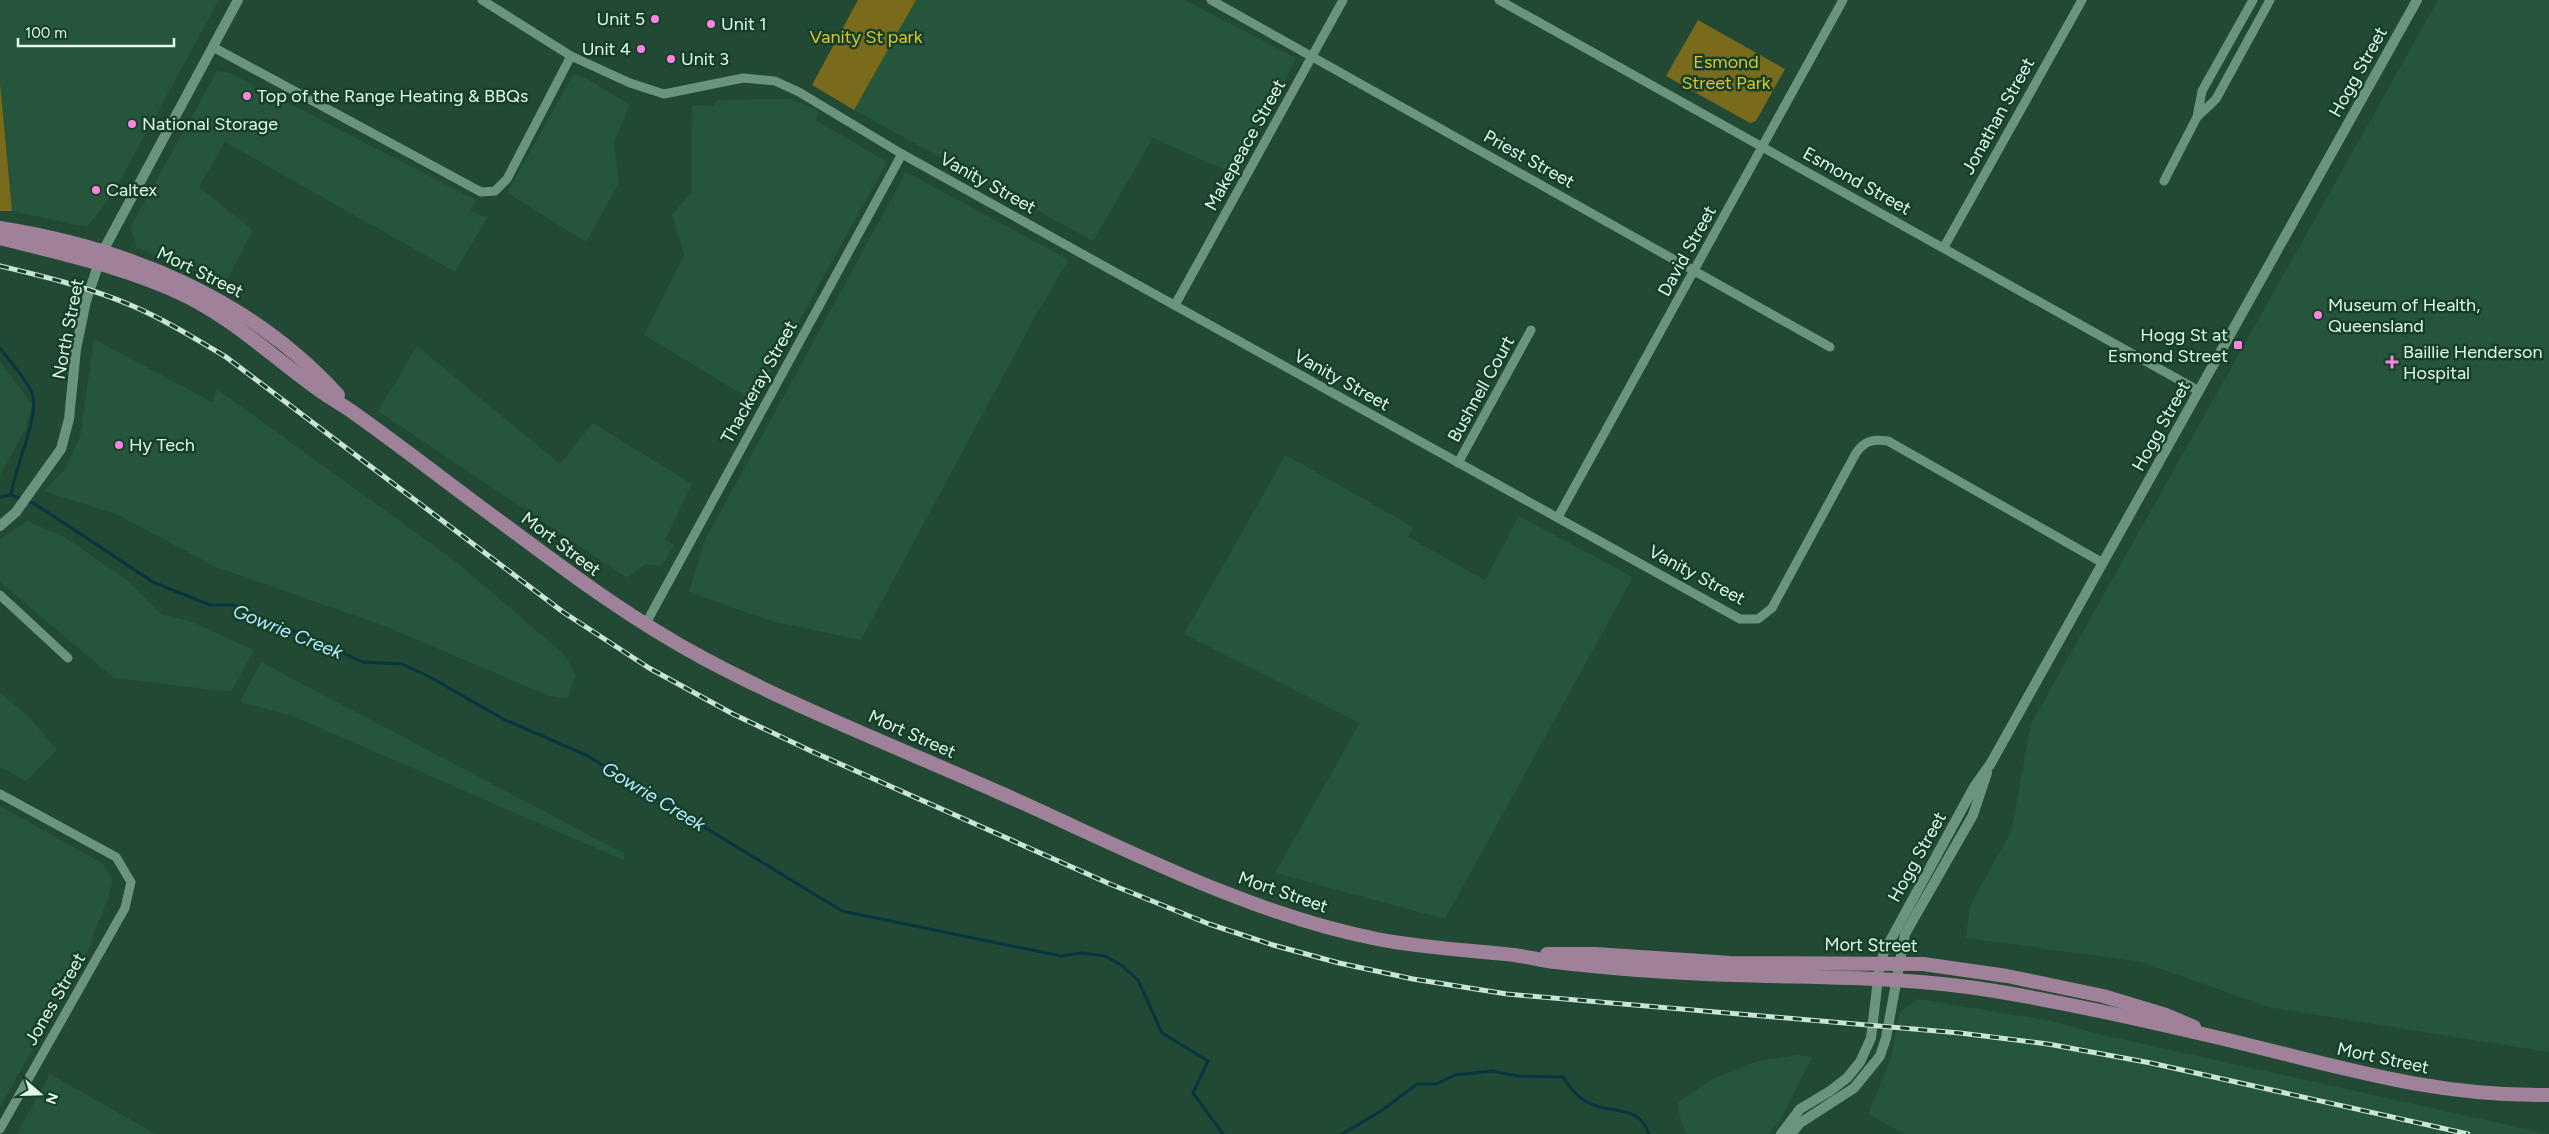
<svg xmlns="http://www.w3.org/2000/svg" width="2549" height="1134" font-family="Figtree,sans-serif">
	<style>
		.built { fill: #25563c }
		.green { fill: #796a1c }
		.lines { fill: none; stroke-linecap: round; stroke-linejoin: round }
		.stream { stroke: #073641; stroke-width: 3 }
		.minor { stroke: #6a947b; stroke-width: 9 }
		.tertiary { stroke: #6a947b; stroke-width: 10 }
		.primary { stroke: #9f829a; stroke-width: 14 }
		.rail-casing { stroke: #cbe4d5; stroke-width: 5 }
		.rail { stroke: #163f29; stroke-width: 3; stroke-dasharray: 9; stroke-linecap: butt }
		.poi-dot { fill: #fe85df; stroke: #163f29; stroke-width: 2 }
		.labels { text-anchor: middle; stroke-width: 5; stroke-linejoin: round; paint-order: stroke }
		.poi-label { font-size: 18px; fill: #e2f8ea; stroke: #163f29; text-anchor: start }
		.park-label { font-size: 18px; fill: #dfc32e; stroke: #163f29 }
		.street-label { font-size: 18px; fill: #e2f8ea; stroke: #163f29 }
		.water-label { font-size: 19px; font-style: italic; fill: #b2ecfd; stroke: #163f29 }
	</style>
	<rect width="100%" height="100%" fill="#214933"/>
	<g class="built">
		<polygon points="0,0 219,0 112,195 87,227 12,211 0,83"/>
		<polygon points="916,0 1185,0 1296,58 1238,176 1153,138 1093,241 854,110"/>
		<polygon points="2438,0 2549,0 2549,1052 2268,1007 2142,962 1966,938 1970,905 2011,832 2031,724"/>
		<polygon points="217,71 230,73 476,200 470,210 487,218 455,272 225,142 199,187 253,230 223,287 181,264 137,248 130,228"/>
		<polygon points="573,75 584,77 630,105 614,142 619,183 586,242 507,193"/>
		<polygon points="792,99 819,111 816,120 887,162 767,379 760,382 745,396 644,335 684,255 672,215 691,192 692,105 713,106 717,100"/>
		<polygon points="906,172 1069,260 1036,315 861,640 771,621 689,592 705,540"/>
		<polygon points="94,339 212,402 217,389 455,561 564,654 576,675 567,699 547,695 382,625 216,567 116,514 43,491 64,471 80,437"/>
		<polygon points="417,346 560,464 593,423 692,484 665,540 674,545 662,566 645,564 627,578 378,411"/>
		<polygon points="0,361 32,405 25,430 0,475"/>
		<polygon points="1286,455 1413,527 1408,537 1485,580 1519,516 1633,577 1445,919 1275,873 1360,723 1184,634"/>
		<polygon points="28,521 66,538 127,580 162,615 190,621 254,650 231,692 114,678 0,582 0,539"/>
		<polygon points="261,662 625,854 623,860 293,716 240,702"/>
		<polygon points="0,693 28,716 57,750 26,781 0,767"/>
		<polygon points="0,806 102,863 112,878 108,900 94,932 90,947 0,1107"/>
		<polygon points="1918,999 2052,1021 2099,1034 2549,1134 1904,1134 1868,1114 1892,1056 1899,1013"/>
		<polygon points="1798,1055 1812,1057 1781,1119 1768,1134 1690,1134 1686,1132 1679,1115 1678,1102 1712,1079 1758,1061"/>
		<polygon points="50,1074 156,1134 17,1134"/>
	</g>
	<g class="green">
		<polygon points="858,0 916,0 854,110 812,85"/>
		<polygon points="1698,20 1785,69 1756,121 1750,123 1666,76"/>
		<polygon points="0,83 12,211 0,211"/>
	</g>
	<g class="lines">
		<g class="stream">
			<path d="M0 348C10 362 25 377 32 393 41 413 14 469 11 495"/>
			<polyline points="0,497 11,495 35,504 153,582 210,605 233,605 363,662 402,664 430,677 503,719 586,755 842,911 1061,956 1082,953 1105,956 1121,965 1138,980 1162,1033 1208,1061 1193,1093 1223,1134"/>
			<path d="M1342 1134 1381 1111 1417 1084H1436L1455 1075 1492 1071 1518 1076 1563 1077C1569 1087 1576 1096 1587 1102 1609 1115 1639 1103 1649 1134"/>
		</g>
		<g class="minor">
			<path d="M482 0 571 56 630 83 664 94 743 78 775 81 799 92 902 154 1740 619H1758L1772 608 1856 453C1865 440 1874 439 1888 441L2103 563"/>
			<polyline points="1211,0 1830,347"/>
			<polyline points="1499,0 2199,391"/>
			<polyline points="213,47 481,192 495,191 507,179 571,56"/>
			<polyline points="2197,117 2216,99 2270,0"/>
			<polyline points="2164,181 2197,117 2202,91 2253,0"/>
			<polyline points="1944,247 2082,0"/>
			<polyline points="1175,305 1343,0"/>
			<polyline points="1458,463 1531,330"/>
			<polyline points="1558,517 1843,0"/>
			<polyline points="0,595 68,658"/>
			<polyline points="645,625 902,154"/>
			<polyline points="0,794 116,857 131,882 125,908 0,1129"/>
		</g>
		<g class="tertiary">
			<polyline points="0,526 16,512 61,449 69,419 76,349 86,301 103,251 238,0"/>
			<polyline points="1781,1134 1800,1109 1830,1091 1847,1078 1860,1062 1871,1038 1879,971 1884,952 1974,787 1991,763 2417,0"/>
			<polyline points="1791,1134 1800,1123 1854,1088 1880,1056 1886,1038 1905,934 1973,815 1987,773"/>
		</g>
		<g class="primary">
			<path d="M0 228C127 248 250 298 338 395"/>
			<path d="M0 238C62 254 126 267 184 295 235 320 274 358 319 390 330 398 343 405 354 413 406 450 457 490 509 528 572 575 634 621 703 658 800 710 904 750 1005 795 1124 848 1249 914 1377 939 1422 948 1468 950 1514 955 1528 957 1541 960 1555 962 1614 969 1674 973 1734 975 1822 978 1907 976 1995 991 2067 1003 2139 1019 2211 1036 2328 1063 2427 1097 2549 1095"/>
			<polyline points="1547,954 1595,954 1731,963 1923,964 2007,976 2103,996 2166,1015 2194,1027"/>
		</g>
		<g class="rail-casing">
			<path id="rail" d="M0 266C46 277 92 288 135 307 167 321 196 339 226 357L563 612 649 668 733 714 811 751 1110 884 1209 924 1273 945 1339 963 1413 979 1507 994 1960 1033 2048 1044 2151 1063 2468 1134"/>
		</g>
		<use href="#rail" class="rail"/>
	</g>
	<g class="poi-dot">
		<circle cx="655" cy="19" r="5"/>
		<circle cx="711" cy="24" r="5"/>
		<circle cx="641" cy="49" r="5"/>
		<circle cx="671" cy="59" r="5"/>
		<circle cx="247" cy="96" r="5"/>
		<circle cx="132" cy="124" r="5"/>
		<circle cx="96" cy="190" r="5"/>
		<circle cx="2318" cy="315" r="5"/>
		<rect x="2233" y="340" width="10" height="10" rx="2.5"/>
		<path d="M2389.5 354.5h5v5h5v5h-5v5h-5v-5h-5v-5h5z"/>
		<circle cx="119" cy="445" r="5"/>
	</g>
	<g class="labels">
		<g class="poi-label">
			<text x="645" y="25" text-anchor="end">Unit 5</text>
			<text x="721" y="30">Unit 1</text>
			<text x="631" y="55" text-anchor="end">Unit 4</text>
			<text x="681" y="65">Unit 3</text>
			<text x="257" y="102">Top of the Range Heating &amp; BBQs</text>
			<text x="142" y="130">National Storage</text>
			<text x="106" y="196">Caltex</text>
			<text x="2328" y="311">Museum of Health,<tspan x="2328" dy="21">Queensland</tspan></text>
			<text x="2228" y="341" text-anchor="end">Hogg St at<tspan x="2228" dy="21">Esmond Street</tspan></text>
			<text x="2403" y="358">Baillie Henderson<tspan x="2403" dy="21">Hospital</tspan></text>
			<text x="129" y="451">Hy Tech</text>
		</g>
		<g class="park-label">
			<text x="866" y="43">Vanity St park</text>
			<text x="1726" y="68">Esmond<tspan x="1726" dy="21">Street Park</tspan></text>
		</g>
		<g class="street-label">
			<text transform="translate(2358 72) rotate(-61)" y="6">Hogg Street</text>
			<text transform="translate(1998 116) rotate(-61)" y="6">Jonathan Street</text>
			<text transform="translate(1245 145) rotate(-61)" y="6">Makepeace Street</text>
			<text transform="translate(1529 159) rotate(29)" y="6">Priest Street</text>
			<text transform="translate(1857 181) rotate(29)" y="6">Esmond Street</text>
			<text transform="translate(988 183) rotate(29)" y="6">Vanity Street</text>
			<text transform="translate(1687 251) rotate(-61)" y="6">David Street</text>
			<text transform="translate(200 272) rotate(26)" y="6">Mort Street</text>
			<text transform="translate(68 329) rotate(-79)" y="6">North Street</text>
			<text transform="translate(1342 380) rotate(29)" y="6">Vanity Street</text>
			<text transform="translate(759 382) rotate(-61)" y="6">Thackeray Street</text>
			<text transform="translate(1481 389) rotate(-61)" y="6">Bushnell Court</text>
			<text transform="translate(2161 426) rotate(-61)" y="6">Hogg Street</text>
			<text transform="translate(561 544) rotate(37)" y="6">Mort Street</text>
			<text transform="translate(1697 575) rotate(28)" y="6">Vanity Street</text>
			<text transform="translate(912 734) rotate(24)" y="6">Mort Street</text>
			<text transform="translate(1917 857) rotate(-61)" y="6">Hogg Street</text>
			<text transform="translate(1283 892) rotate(19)" y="6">Mort Street</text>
			<text transform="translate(1871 945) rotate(1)" y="6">Mort Street</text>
			<text transform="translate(55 999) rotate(-60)" y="6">Jones Street</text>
			<text transform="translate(2383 1058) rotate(12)" y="6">Mort Street</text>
		</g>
		<g class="water-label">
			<text transform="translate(288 631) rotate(22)" y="7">Gowrie Creek</text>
			<text transform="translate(654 796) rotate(31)" y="7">Gowrie Creek</text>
		</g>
	</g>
	<g transform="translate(40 1094) rotate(110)" stroke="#163f29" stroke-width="4" paint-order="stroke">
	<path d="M0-4L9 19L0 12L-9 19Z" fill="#e2f8ea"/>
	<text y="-8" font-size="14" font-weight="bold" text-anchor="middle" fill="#e2f8ea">N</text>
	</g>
	<path d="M18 38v8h156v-8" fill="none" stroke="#e2f8ea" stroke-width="2.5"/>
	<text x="25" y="38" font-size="15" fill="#e2f8ea" stroke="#163f29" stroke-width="4" paint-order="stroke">100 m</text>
</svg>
